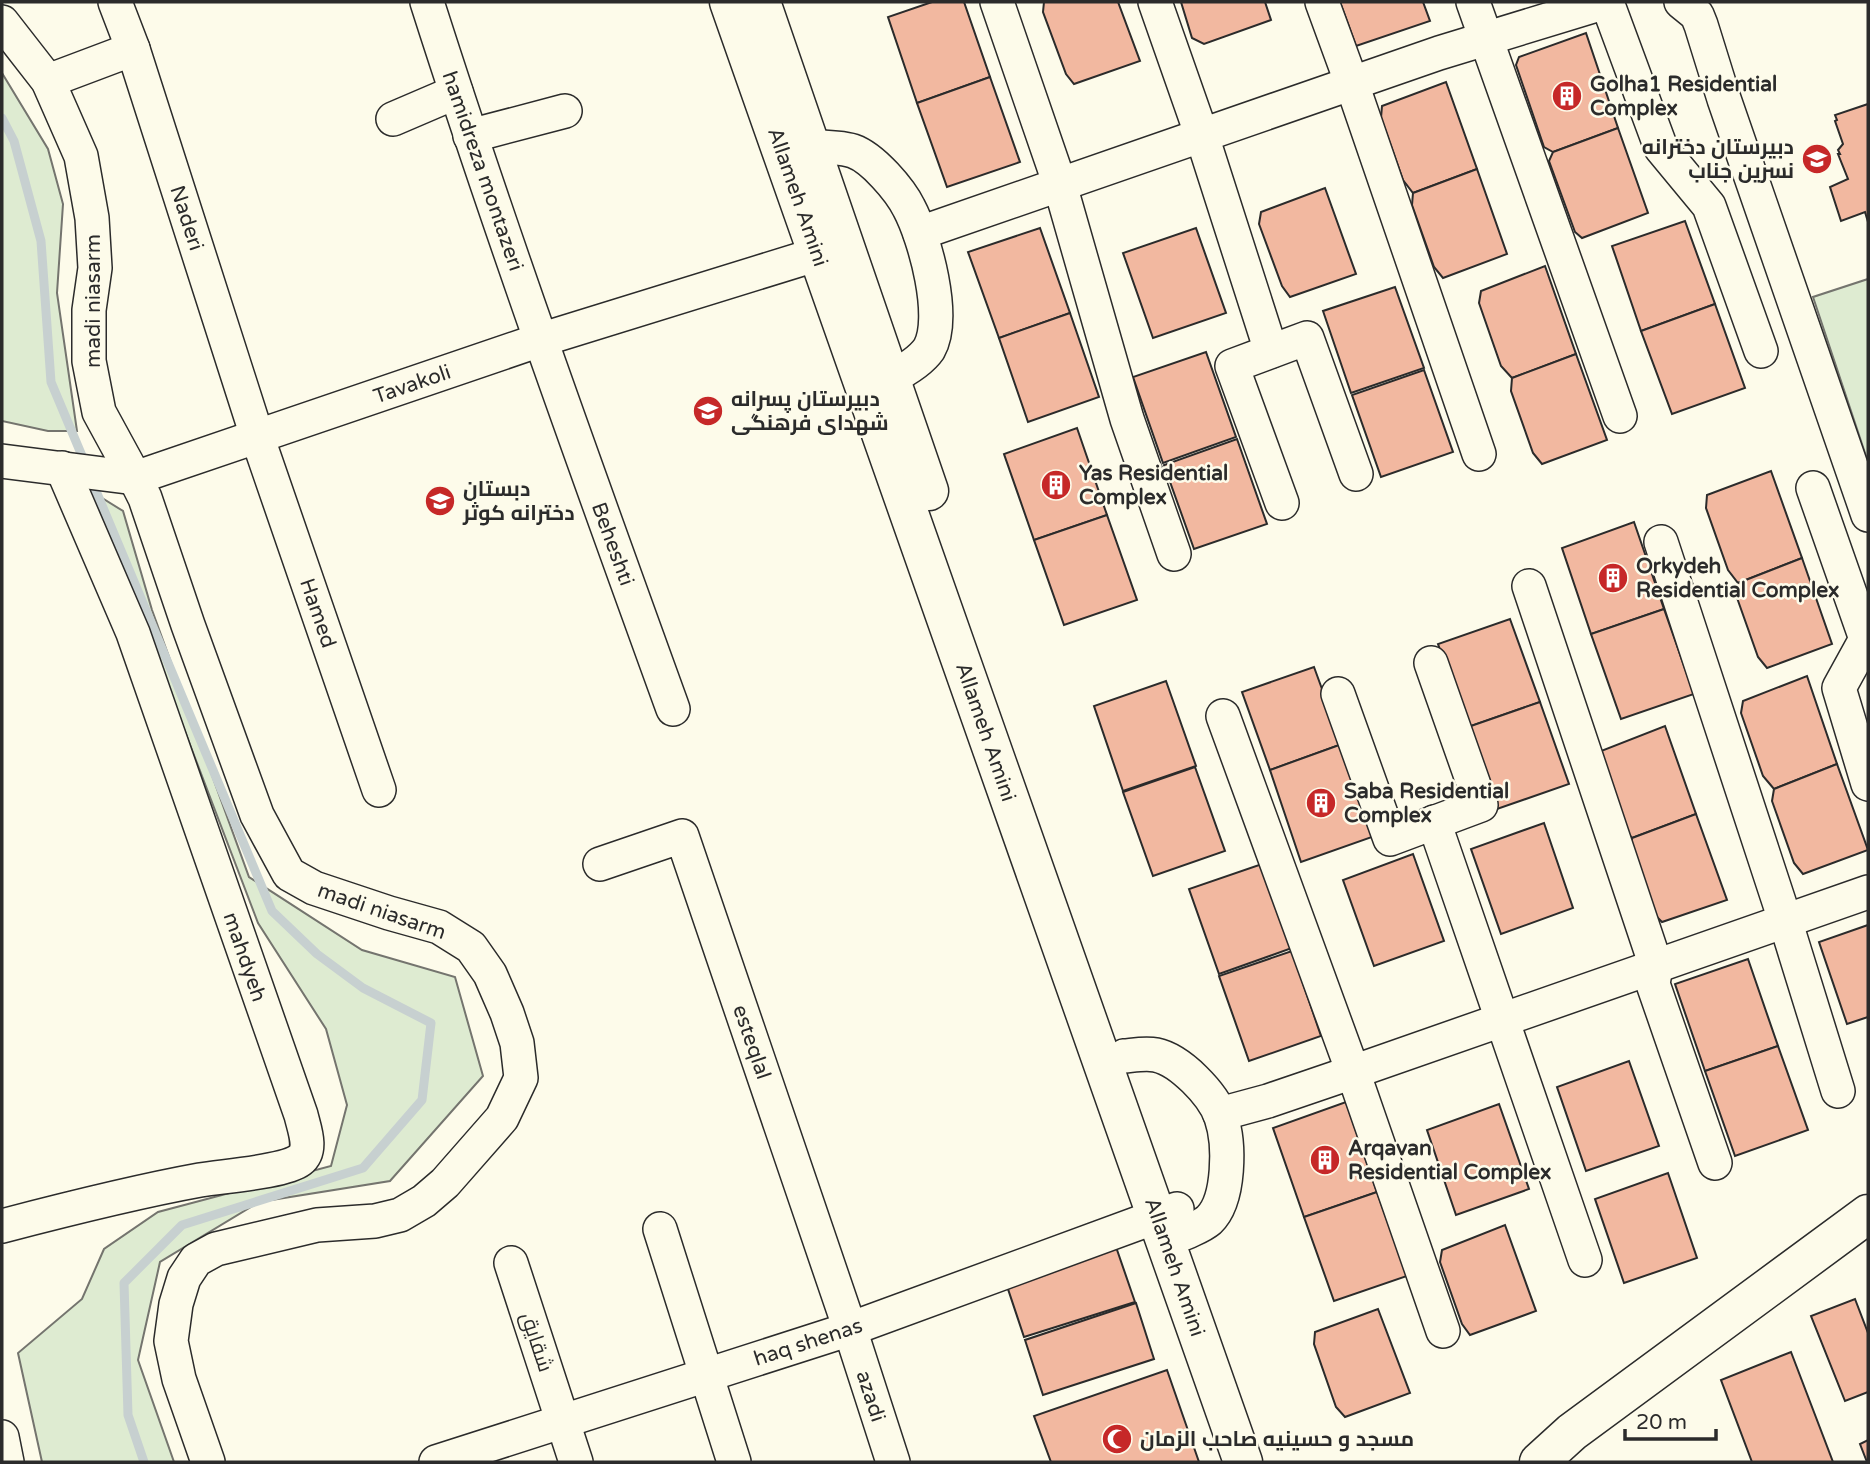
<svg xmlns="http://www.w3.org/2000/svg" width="1870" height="1464" font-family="'Varela Round',Cairo,sans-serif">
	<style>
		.green { fill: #deebd1; stroke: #74746e; stroke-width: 2 }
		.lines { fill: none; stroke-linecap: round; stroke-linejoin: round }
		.stream { stroke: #c7d0d0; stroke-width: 9 }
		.building { fill: #f2b8a0; stroke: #2b2b2b; stroke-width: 2 }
		.minor-casing { stroke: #2b2b2b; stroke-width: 36 }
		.major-casing { stroke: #2b2b2b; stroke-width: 41 }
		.minor { stroke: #fdfbea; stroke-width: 33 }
		.major { stroke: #fdfbea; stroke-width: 38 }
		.labels { text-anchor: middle; stroke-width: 5; stroke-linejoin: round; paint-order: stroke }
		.poi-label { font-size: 21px; font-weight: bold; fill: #2b2b2b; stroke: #fdfbea; text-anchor: start }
		.street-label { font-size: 21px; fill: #2b2b2b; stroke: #fdfbea }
	</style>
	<rect width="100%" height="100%" fill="#fdfbea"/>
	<g class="green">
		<polygon points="2,73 48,149 63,204 57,293 77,431 48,431 2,421"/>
		<polygon points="1868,279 1868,462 1813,297"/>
		<polygon points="94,493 123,511 152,610 249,877 362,950 455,977 483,1076 390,1181 259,1202 160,1262 138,1360 174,1462 42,1462 18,1353 82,1299 104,1249 158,1212 331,1166 347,1105 326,1029 258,923"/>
	</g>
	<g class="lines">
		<g class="stream">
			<polyline points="2,118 14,141 41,241 51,382 85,463"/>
			<polyline points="91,479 272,911 317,954 363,988 431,1023 422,1100 363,1168 182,1225 124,1283 128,1415 144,1462"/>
		</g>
	</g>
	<g class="building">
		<polygon points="932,2 964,2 990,77 917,103 888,17"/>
		<polygon points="1044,2 1118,2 1140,61 1074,84 1066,74 1043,12"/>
		<polygon points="1181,2 1265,2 1271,20 1204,44 1192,38"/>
		<polygon points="1340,2 1423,2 1430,21 1356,46"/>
		<polygon points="1586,33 1618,128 1553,152 1544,147 1516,65 1519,57"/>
		<polygon points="990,77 1020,162 947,187 917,103"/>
		<polygon points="1446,82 1477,169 1413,193 1403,180 1381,118 1382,106"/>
		<polygon points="1868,104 1868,222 1865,212 1841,221 1830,187 1848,179 1838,154 1840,154 1838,150 1843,144 1835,121 1837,120 1835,115"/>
		<polygon points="1618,128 1648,213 1582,238 1575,232 1549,161 1553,152"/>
		<polygon points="1477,169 1507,254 1443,278 1434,267 1412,205 1413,193"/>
		<polygon points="1325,188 1356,274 1290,297 1282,286 1259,224 1261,212"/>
		<polygon points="1685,221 1715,304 1641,331 1612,246"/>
		<polygon points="1040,228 1070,313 999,338 968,252"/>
		<polygon points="1196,228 1226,313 1153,338 1123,253"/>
		<polygon points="1545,266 1576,354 1512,378 1501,366 1479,303 1481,291"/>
		<polygon points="1395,287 1424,368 1351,393 1323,311"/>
		<polygon points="1715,304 1745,388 1672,414 1641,331"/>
		<polygon points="1070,313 1099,397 1028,422 999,338"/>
		<polygon points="1206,352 1236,437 1163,463 1133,377"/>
		<polygon points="1576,354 1607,440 1542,464 1533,453 1511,391 1512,378"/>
		<polygon points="1424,370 1453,452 1381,477 1352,395"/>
		<polygon points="1077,428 1107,515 1034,540 1004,454"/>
		<polygon points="1237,439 1267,524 1194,549 1164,465"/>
		<polygon points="1771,471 1802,558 1738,583 1728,570 1706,508 1707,495"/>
		<polygon points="1107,515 1137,600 1064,625 1034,540"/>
		<polygon points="1634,522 1664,609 1591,634 1562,548"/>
		<polygon points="1802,558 1832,644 1767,668 1758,657 1736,595 1738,583"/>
		<polygon points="1664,609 1694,694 1621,719 1591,634"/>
		<polygon points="1510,619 1540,702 1468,727 1438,644"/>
		<polygon points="1314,667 1342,744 1270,770 1242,692"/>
		<polygon points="1807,676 1837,764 1774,789 1763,776 1741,713 1743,701"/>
		<polygon points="1166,681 1196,766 1123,791 1094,706"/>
		<polygon points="1540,702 1569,784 1497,809 1468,727"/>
		<polygon points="1665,726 1696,814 1632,838 1622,825 1601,751"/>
		<polygon points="1342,744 1372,837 1301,862 1270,770"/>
		<polygon points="1837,764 1868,850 1803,874 1794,863 1772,801 1774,789"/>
		<polygon points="1195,767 1225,851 1153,876 1123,792"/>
		<polygon points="1696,814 1727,900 1662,922 1653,913 1631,851 1632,838"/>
		<polygon points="1544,823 1573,908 1501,934 1471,849"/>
		<polygon points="1413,854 1444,941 1374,966 1343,880"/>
		<polygon points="1262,864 1292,948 1219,974 1189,889"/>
		<polygon points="1868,925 1868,1017 1847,1024 1819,942"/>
		<polygon points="1292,951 1321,1036 1249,1061 1219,976"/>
		<polygon points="1748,959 1778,1046 1705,1071 1675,984"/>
		<polygon points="1778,1046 1808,1130 1735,1156 1705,1071"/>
		<polygon points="1629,1061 1659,1146 1586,1171 1557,1087"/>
		<polygon points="1346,1102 1377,1192 1304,1217 1273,1128"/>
		<polygon points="1499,1104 1529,1189 1456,1215 1427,1130"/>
		<polygon points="1668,1173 1697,1258 1624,1283 1595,1199"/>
		<polygon points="1377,1192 1407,1276 1334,1301 1304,1217"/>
		<polygon points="1505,1225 1536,1311 1470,1335 1462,1324 1440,1262 1442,1250"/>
		<polygon points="1115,1244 1135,1302 1024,1337 1006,1283"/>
		<polygon points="1855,1299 1868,1333 1868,1392 1845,1401 1811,1316"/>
		<polygon points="1136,1303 1154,1359 1043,1395 1025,1340"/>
		<polygon points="1378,1309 1410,1393 1345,1417 1336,1407 1314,1344 1315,1332"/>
		<polygon points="1791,1352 1833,1462 1752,1462 1721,1380"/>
		<polygon points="1167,1370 1199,1462 1051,1462 1034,1416"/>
		<polygon points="1868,1440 1868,1462 1867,1462 1860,1444"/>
	</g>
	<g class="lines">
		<g class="minor-casing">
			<g id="minor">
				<polyline points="115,2 133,49 257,436 379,790"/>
				<path d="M427 2C503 240 588 474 673 709"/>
				<polyline points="997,2 1060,185 1127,419 1174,554"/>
				<polyline points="1155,2 1202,136 1271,351"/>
				<polyline points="1322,2 1352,84 1479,454"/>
				<polyline points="1473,2 1620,416"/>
				<polyline points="1607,2 1661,148 1709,206 1761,351"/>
				<polyline points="1681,2 1697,15 1701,25 1724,99 1868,515"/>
				<polyline points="2,22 48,81 81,156 92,218 95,268 89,310 89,361 99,412 135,478 145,498 188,625 257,815 289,874 314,888 389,913 439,927 471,947 490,974 507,1013 517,1043 521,1078 502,1118 445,1183 424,1201 400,1215 375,1221 317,1225 216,1249 196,1260 184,1278 176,1304 171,1341 179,1379 208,1462"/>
				<polyline points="48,81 133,49"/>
				<polyline points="393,119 456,92"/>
				<polyline points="470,136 565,111"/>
				<path d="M811 147C824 147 840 147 853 151 873 158 900 190 909 208 925 238 947 318 929 349 920 362 904 371 890 378"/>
				<polyline points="920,233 1439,53 1606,2"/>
				<polyline points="2,461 135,478 540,340 818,254"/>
				<polyline points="1813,488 1866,639 1839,688 1868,784"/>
				<polyline points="1282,503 1232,366 1307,338 1356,474"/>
				<polyline points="1661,542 1785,920 1838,1091"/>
				<polyline points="1529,586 1656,966 1653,984 1715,1163"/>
				<polyline points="1338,694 1390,839 1481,805 1431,663"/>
				<polyline points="1223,716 1353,1072 1443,1331"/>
				<polyline points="1434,822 1585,1260"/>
				<polyline points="600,864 682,836 850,1329 893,1462"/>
				<path d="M1124 1056C1135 1055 1146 1053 1156 1055 1180 1060 1213 1094 1221 1117 1230 1143 1230 1200 1209 1220 1202 1226 1193 1229 1185 1233"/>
				<polyline points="1220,1114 1268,1101 1353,1072 1868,892"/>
				<path d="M2 1226C67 1209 134 1192 200 1180 223 1176 284 1172 300 1160 313 1150 304 1128 301 1115L133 633 62 468"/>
				<polyline points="660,1229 734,1462"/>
				<polyline points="511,1263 576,1462"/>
				<polyline points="2,1437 7,1462"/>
				<polyline points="436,1462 850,1329 1177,1209"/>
			</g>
		</g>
		<g class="major-casing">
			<g id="major">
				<polyline points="729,2 1243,1462"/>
				<polyline points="761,2 929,491"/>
				<polyline points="1539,1462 1572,1432 1868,1214"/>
			</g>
		</g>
		<use href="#minor" class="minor"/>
		<use href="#major" class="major"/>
	</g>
	<defs>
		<g id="building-disc" transform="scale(1.575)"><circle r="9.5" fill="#c62828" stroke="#fdfbea"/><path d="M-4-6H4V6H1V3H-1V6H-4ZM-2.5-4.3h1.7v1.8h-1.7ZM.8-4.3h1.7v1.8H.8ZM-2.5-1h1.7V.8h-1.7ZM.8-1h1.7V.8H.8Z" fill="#fff"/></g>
		<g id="school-disc" transform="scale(1.575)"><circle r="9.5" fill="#c62828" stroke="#fdfbea"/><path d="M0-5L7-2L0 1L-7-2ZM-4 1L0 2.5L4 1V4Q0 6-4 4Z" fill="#fff"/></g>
		<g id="mosque-disc" transform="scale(1.575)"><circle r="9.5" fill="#c62828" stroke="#fdfbea"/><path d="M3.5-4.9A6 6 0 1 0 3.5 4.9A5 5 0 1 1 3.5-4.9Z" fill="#fff"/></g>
	</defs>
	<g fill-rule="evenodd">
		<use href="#building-disc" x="1567" y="96"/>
		<use href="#school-disc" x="1817" y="159"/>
		<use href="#school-disc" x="708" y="411"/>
		<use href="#building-disc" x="1056" y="485"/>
		<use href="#school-disc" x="440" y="501"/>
		<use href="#building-disc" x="1613" y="578"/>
		<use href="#building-disc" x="1321" y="803"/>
		<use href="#building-disc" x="1325" y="1160"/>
		<use href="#mosque-disc" x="1117" y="1439"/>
	</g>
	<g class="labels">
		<g class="poi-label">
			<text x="1590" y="91">Golha1 Residential<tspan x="1590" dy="24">Complex</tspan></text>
			<text x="1794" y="154" text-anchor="end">دبیرستان دخترانه<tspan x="1794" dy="24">نسرین جناب</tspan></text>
			<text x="731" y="406">دبیرستان پسرانه<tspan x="731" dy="24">شهدای فرهنگی</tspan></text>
			<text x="1079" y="480">Yas Residential<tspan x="1079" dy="24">Complex</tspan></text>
			<text x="463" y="496">دبستان<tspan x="463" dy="24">دخترانه کوثر</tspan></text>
			<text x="1636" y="573">Orkydeh<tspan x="1636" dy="24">Residential Complex</tspan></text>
			<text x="1344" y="798">Saba Residential<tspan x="1344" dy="24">Complex</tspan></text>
			<text x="1348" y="1155">Arqavan<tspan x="1348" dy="24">Residential Complex</tspan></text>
			<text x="1140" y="1446">مسجد و حسینیه صاحب الزمان</text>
		</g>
		<g class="street-label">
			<text transform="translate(483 171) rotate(71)" y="7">hamidreza montazeri</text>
			<text transform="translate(798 197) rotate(71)" y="7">Allameh Amini</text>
			<text transform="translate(187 218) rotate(72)" y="7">Naderi</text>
			<text transform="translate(93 301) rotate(-90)" y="7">madi niasarm</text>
			<text transform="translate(412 384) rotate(-19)" y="7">Tavakoli</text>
			<text transform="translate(613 544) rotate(70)" y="7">Beheshti</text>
			<text transform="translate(318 613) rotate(71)" y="7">Hamed</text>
			<text transform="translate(986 732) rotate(71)" y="7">Allameh Amini</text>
			<text transform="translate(382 911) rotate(19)" y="7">madi niasarm</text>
			<text transform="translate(245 957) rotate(71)" y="7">mahdyeh</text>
			<text transform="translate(752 1042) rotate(71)" y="7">esteqlal</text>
			<text transform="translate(1175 1267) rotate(71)" y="7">Allameh Amini</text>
			<text transform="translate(537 1342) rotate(72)" y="7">شقایق</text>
			<text transform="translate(808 1342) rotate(-18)" y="7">haq shenas</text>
			<text transform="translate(871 1396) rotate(72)" y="7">azadi</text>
		</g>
	</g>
	<rect width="1870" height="1464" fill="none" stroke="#2b2b2b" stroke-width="7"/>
	<path d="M1625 1429v10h91v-10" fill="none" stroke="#2b2b2b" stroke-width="3.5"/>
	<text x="1636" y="1429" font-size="21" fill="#2b2b2b" stroke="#fdfbea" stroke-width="5" paint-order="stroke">20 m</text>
</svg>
